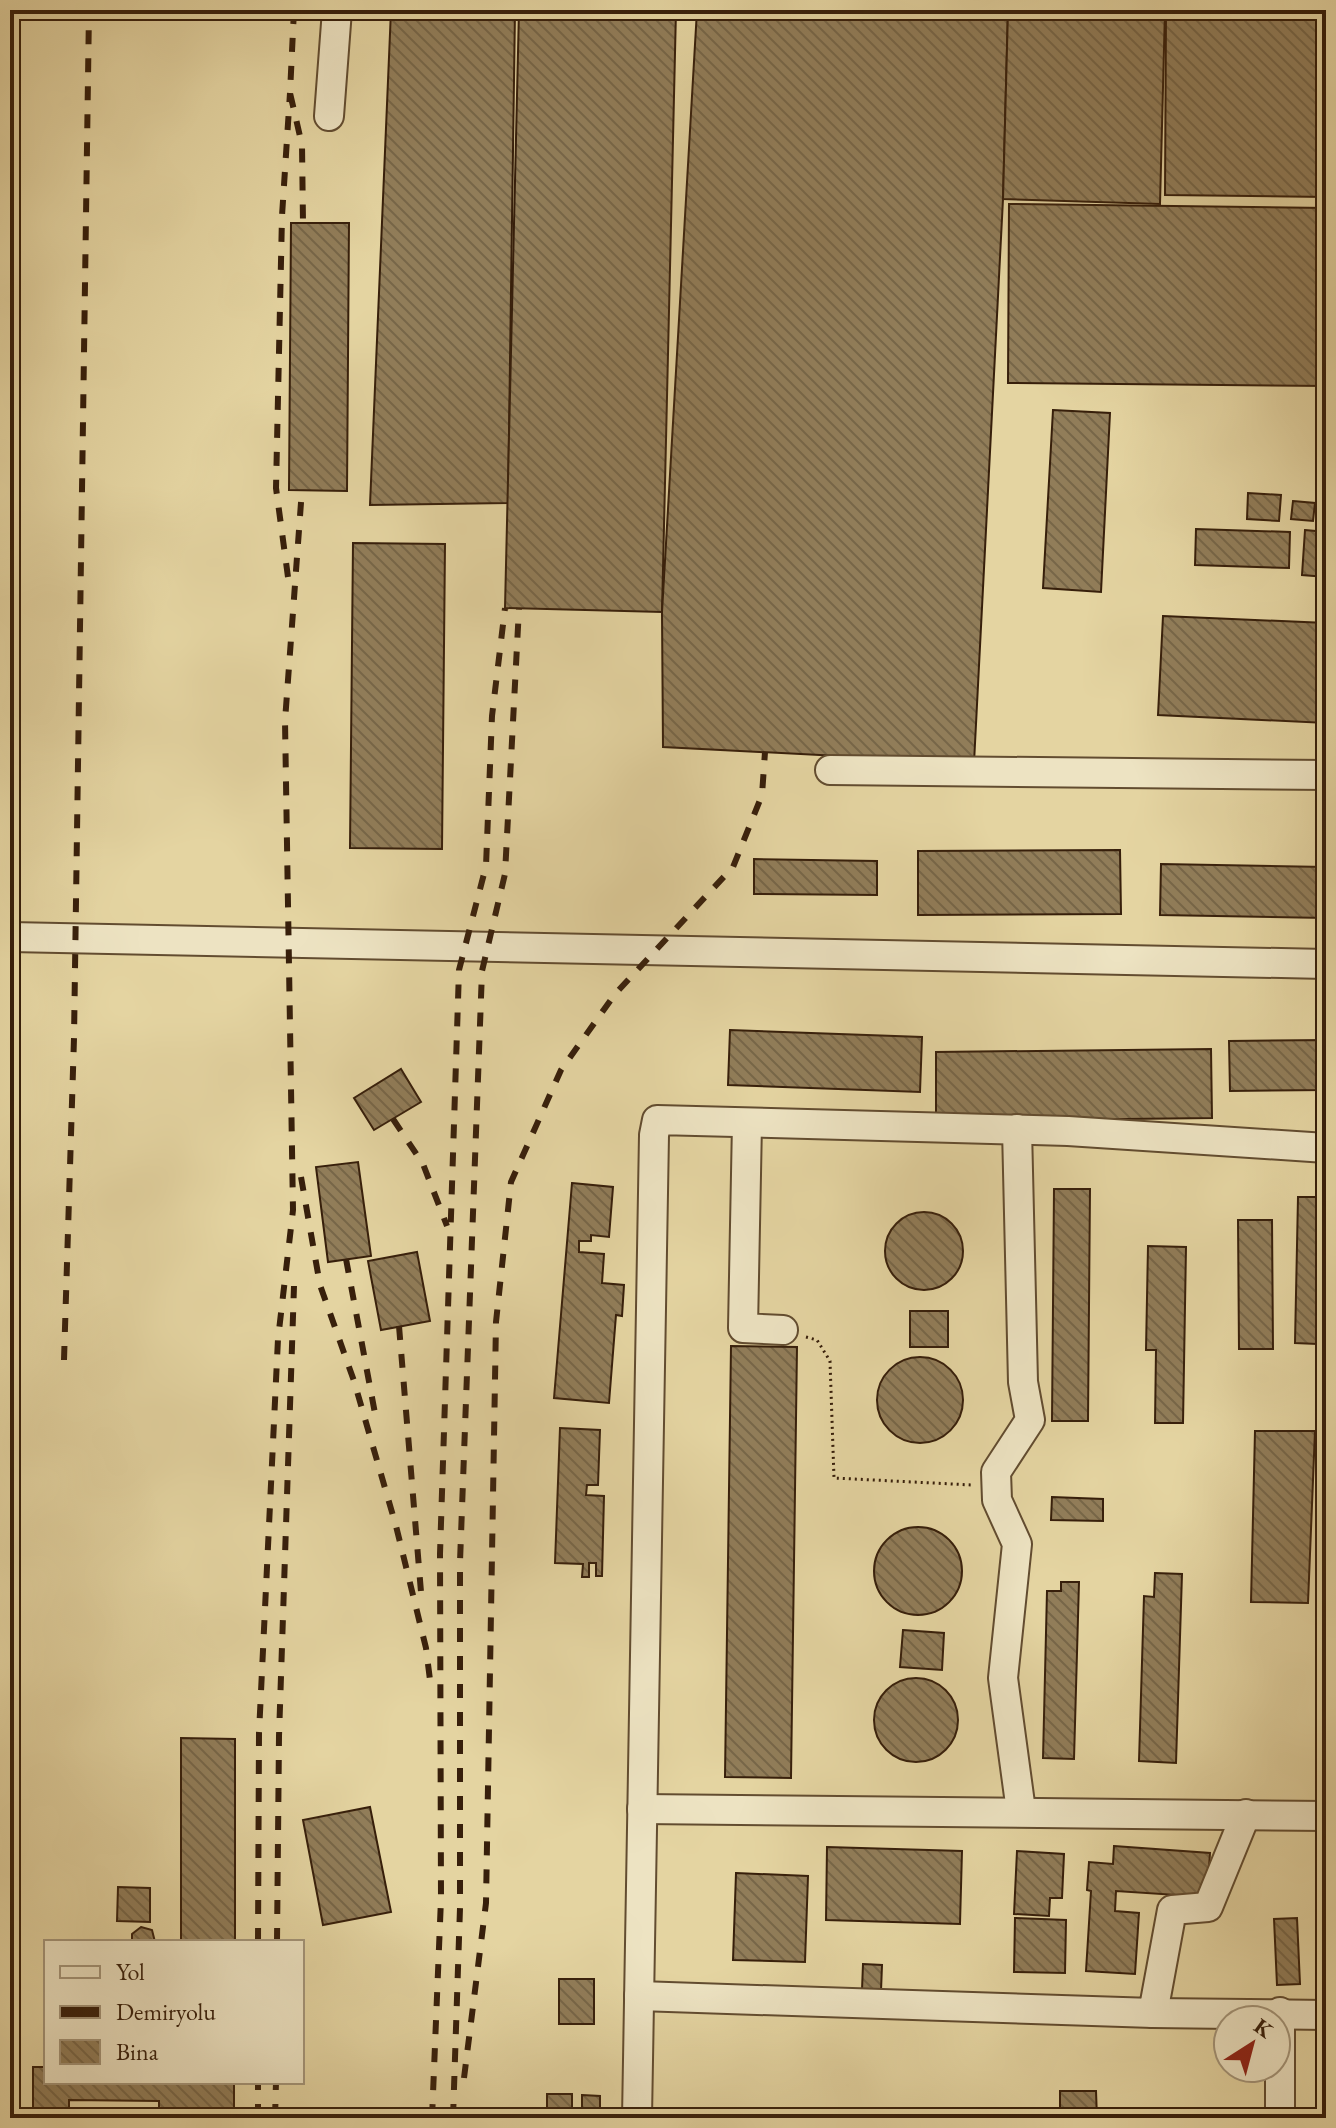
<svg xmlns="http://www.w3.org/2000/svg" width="1336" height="2128" font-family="'EB Garamond',serif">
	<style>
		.building { fill: url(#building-back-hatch); stroke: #371f0b; stroke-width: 2 }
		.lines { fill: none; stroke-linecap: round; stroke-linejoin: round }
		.minor-casing { stroke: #624c30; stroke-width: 32 }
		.path { stroke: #371f0b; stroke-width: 3; stroke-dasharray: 2 4; stroke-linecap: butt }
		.minor { stroke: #ede3c2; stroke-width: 28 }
		.rail { stroke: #371f0b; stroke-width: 6; stroke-dasharray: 14 14; stroke-linecap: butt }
	</style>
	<defs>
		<pattern id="building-back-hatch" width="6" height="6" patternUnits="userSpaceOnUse" patternTransform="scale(2)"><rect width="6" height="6" fill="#917d59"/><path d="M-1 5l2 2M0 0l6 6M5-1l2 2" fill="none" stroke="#776648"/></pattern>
	</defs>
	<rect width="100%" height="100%" fill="#e4d4a1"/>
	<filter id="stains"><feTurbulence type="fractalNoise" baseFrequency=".0025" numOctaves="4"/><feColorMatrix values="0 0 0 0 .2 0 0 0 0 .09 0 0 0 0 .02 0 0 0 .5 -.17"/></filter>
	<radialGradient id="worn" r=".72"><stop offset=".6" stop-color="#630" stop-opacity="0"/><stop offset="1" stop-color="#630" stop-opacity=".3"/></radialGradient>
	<g class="building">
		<polygon points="391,10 515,10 508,503 370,505"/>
		<polygon points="519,10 676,10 662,612 505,608"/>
		<polygon points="697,10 1008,10 1003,199 974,763 663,747 662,612"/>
		<polygon points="1008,10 1165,10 1160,204 1003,199"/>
		<polygon points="1166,10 1326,10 1326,197 1165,195"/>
		<polygon points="1009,204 1326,208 1326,386 1008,383"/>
		<polygon points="291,223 349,223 347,491 289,490"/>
		<polygon points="1053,410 1110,413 1101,592 1043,588"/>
		<polygon points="1248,493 1281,495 1279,521 1247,519"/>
		<polygon points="1293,501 1315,503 1313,521 1291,519"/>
		<polygon points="1196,529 1290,532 1289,568 1195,565"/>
		<polygon points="1305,530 1326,532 1326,577 1302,575"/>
		<polygon points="353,543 445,544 442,849 350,848"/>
		<polygon points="1163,616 1326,623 1326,723 1158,715"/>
		<polygon points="1120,850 1121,914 918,915 918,851"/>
		<polygon points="754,859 877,861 877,895 754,894"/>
		<polygon points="1161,864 1326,867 1326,918 1160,915"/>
		<polygon points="730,1030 922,1037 920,1092 728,1085"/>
		<polygon points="1326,1040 1326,1090 1230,1091 1229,1041"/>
		<polygon points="1211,1049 1212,1118 936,1121 936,1052"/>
		<polygon points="401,1069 421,1102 374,1130 354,1098"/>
		<polygon points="358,1162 371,1256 328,1262 316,1167"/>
		<polygon points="572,1183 613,1187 609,1237 591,1235 591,1241 579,1241 579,1252 604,1254 602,1283 624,1285 622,1316 616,1315 609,1403 554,1398"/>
		<polygon points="1054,1189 1090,1189 1088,1421 1052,1421"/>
		<polygon points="1298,1197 1320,1197 1317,1344 1295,1343"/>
		<circle cx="924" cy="1251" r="39"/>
		<polygon points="1238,1220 1272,1220 1273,1349 1239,1349"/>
		<polygon points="1148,1246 1186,1247 1183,1423 1155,1423 1156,1350 1146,1350"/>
		<polygon points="417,1252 430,1321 381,1330 368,1261"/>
		<rect x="910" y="1311" width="38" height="36"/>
		<polygon points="731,1346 797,1347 791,1778 725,1777"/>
		<circle cx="920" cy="1400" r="43"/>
		<polygon points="560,1428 600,1430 598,1485 587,1485 586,1495 604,1496 602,1576 596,1576 596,1563 589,1563 589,1577 582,1577 583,1564 555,1563"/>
		<polygon points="1255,1431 1315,1431 1308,1603 1251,1602"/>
		<polygon points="1052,1497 1103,1499 1103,1521 1051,1520"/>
		<circle cx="918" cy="1571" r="44"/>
		<polygon points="1155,1573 1182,1574 1176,1763 1139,1761 1144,1596 1154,1597"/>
		<polygon points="1061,1582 1079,1582 1074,1759 1043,1758 1047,1591 1061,1591"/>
		<polygon points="903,1630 944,1633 942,1670 900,1667"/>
		<circle cx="916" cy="1720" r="42"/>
		<polygon points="181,1738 235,1739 235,1942 181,1942"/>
		<polygon points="370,1807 391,1912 323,1925 303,1820"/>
		<polygon points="1114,1846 1210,1853 1207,1897 1116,1891 1115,1911 1139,1913 1135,1974 1086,1971 1091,1891 1087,1890 1089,1862 1113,1864"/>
		<polygon points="827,1847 962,1851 960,1924 826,1920"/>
		<polygon points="1017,1851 1064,1854 1062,1898 1050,1898 1049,1916 1014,1914"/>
		<polygon points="736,1873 808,1876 805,1962 733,1960"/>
		<polygon points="118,1887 150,1888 150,1922 117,1921"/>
		<polygon points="1015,1918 1066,1920 1065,1973 1014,1972"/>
		<polygon points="1297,1918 1300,1984 1277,1985 1274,1919"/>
		<polygon points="141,1927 152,1930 155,1942 132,1942 132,1934"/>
		<polygon points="863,1964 882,1965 881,1991 862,1990"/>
		<rect x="559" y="1979" width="35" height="45"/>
		<polygon points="33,2067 46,2067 46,2082 74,2084 234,2082 234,2110 159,2110 159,2101 69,2100 69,2109 33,2109"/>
		<polygon points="1060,2091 1096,2091 1097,2118 1060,2118"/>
		<rect x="547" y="2094" width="25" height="24"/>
		<polygon points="582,2095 600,2096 600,2110 582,2110"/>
	</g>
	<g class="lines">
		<g class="minor-casing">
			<g id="minor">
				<polyline points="329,116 337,10"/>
				<polyline points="830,770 1326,775"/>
				<polyline points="10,937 1326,964"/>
				<polyline points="747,1123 743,1328 783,1330"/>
				<polyline points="1017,1129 1023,1382 1030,1420 996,1472 997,1500 1017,1544 1003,1678 1021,1811"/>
				<polyline points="642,1809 1326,1816"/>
				<polyline points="639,1996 1153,2013 1172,1910 1208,1907 1246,1814"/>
				<polyline points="1153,2013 1326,2015"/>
				<polyline points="637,2118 654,1135 657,1120 1068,1131 1326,1148"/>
				<polyline points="1280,2118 1280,2012"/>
			</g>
		</g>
		<polyline class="path" points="806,1337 817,1340 830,1361 834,1478 972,1485"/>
		<use href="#minor" class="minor"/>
		<g class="rail">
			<polyline points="294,10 290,93 302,145 303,223"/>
			<polyline points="288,577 276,488 282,216 290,93"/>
			<polyline points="393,1119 423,1164 447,1226"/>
			<polyline points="301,1177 320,1285 354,1381 396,1526 426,1648 431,1688"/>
			<polyline points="346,1259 377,1424"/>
			<polyline points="399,1326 421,1592"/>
			<polyline points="64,1360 74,1038 89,10"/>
			<polyline points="258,1942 259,1733 278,1339 293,1210 285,721 302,489"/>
			<polyline points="277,1942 279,1736 294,1286"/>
			<polyline points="464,2078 486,1903 496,1322 511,1182 561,1070 615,994 733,867 762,795 765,752"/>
			<polyline points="258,2118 258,2082"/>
			<polyline points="275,2118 276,2082"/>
			<polyline points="432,2118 441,1899 440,1554 459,970 486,866 492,716 505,608"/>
			<polyline points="453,2118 460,1908 460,1562 482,971 505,874 519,608"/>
		</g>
	</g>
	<rect width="1336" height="2128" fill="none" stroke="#e4d4a1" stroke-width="40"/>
	<rect x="12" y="12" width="1312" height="2104" fill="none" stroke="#371f0b" stroke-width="4"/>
	<rect x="20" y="20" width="1296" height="2088" fill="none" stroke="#371f0b" stroke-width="2"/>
	<rect x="44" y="1940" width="260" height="144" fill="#ede3c2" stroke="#a49579" stroke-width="2"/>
	<rect x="60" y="1966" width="40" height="12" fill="#ede3c2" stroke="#a49579" stroke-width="2"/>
	<text x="116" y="1980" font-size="24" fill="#371f0b">Yol</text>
	<rect x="60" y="2006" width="40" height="12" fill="#371f0b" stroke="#a49579" stroke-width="2"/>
	<text x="116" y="2020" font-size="24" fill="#371f0b">Demiryolu</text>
	<rect x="60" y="2040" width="40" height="24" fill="url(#building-back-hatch)" stroke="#a49579" stroke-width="2"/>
	<text x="116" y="2060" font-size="24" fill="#371f0b">Bina</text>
	<g transform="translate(1252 2044) rotate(36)"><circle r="38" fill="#ede3c2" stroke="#a49579" stroke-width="2"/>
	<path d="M0-6L14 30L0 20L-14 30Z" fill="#8f2418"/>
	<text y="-12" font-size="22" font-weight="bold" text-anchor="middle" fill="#371f0b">K</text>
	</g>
	<rect width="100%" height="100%" filter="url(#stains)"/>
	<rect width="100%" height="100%" fill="url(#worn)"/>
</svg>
